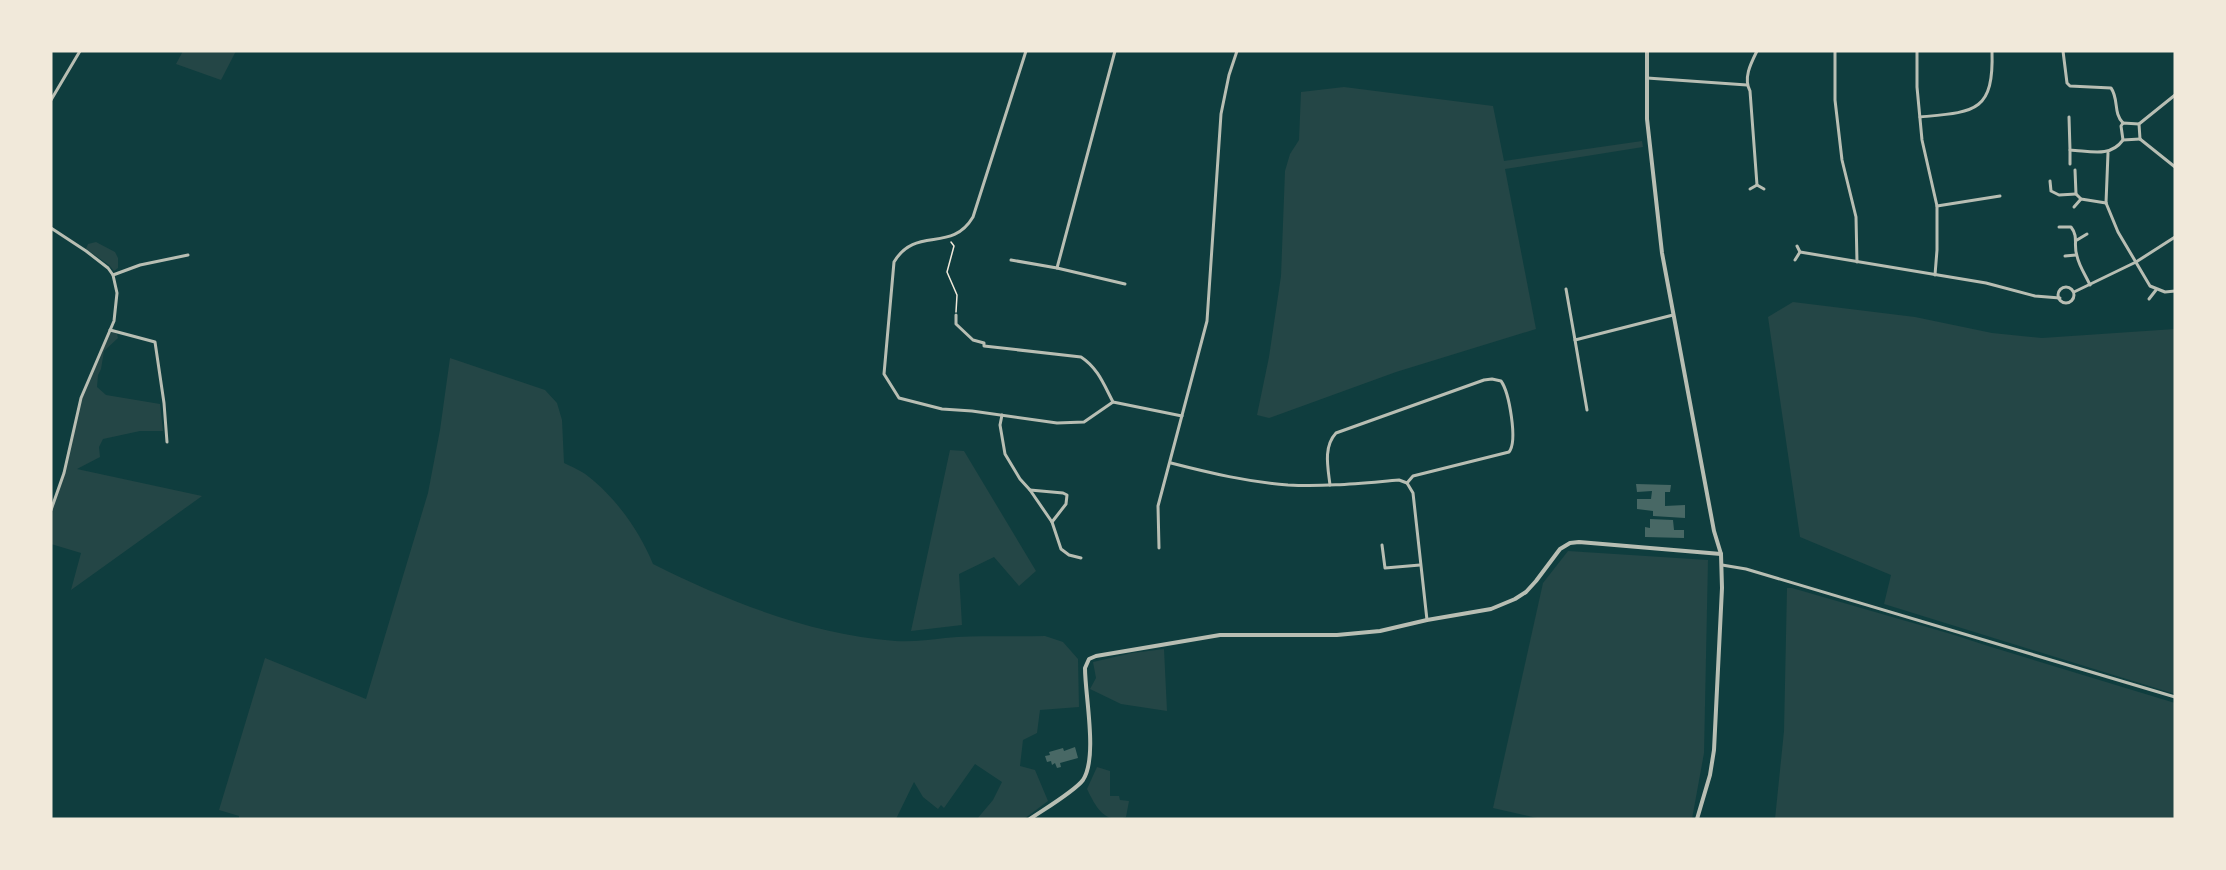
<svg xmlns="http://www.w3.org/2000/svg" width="2226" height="870" font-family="Roboto,sans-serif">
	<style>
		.green { fill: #244646 }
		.building { fill: #486865 }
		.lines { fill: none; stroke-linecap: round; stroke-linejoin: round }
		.path { stroke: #f1e9da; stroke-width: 1.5 }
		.minor { stroke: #b8beb3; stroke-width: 3 }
		.tertiary { stroke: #b8beb3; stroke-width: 4 }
	</style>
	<rect width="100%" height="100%" fill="#0f3d3e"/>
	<g class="green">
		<polygon points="183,51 236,51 221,80 176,64"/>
		<polygon points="1344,87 1493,106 1504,161 1642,141 1643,147 1505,169 1536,329 1396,372 1269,418 1257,415 1269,357 1281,276 1285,171 1290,154 1299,140 1301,92"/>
		<polygon points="96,242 115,252 118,258 118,268 114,271 109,265 86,249 88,244"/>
		<polygon points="1793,302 1915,317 1992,333 2042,338 2175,329 2175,694 1884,604 1891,575 1800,537 1768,317"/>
		<polygon points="110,330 117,334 118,338 104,351 101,369 98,375 97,387 106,395 160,404 163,431 140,431 103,439 99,447 100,457 77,469 202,496 71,590 81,553 51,544 51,510 64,473 81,398"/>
		<path d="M450 358 545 390 557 403 562 420 564 463C572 467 582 471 589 477 616 498 640 532 653 564 729 602 810 634 895 641 912 642 929 640 945 638 978 635 1012 637 1045 636L1063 642 1078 659 1079 707 1040 710 1037 733 1023 740 1020 766 1035 770 1048 801 1024 819H977L993 800 1002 782 975 764 944 808 941 805 938 809 923 797 914 782 896 819H239V816L219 810 265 658 366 699 428 493 440 430Z"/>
		<polygon points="950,450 964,451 1036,571 1019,586 994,557 959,574 962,625 911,631"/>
		<polygon points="1568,551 1708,560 1704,753 1692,819 1541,819 1493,808 1543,583"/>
		<polygon points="1787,588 1792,588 1951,634 1988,646 2175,703 2175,819 1775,819 1784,731"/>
		<polygon points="1164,649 1167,711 1121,704 1090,689 1096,678 1093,662 1132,653"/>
		<path d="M1097 767 1110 771V796H1119L1120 800 1129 801 1126 817C1104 825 1095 805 1087 789Z"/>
	</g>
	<g class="building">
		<polygon points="1636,484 1671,485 1670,492 1665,492 1665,506 1685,505 1685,518 1653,516 1653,511 1637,509 1637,499 1651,499 1652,491 1637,492"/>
		<polygon points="1650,519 1673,520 1674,530 1684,530 1684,538 1645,537 1645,527 1650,528"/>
		<polygon points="1075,747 1078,758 1060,763 1061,767 1057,768 1055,763 1052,765 1051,761 1047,762 1045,756 1050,755 1049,752 1063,748 1064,751"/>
	</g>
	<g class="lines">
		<polyline class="path" points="951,242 954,246 947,272 957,295 956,312"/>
		<g class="minor">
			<path d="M1026 51 973 217C951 254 916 225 894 262L884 374 899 398 942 409 972 411 1057 423 1084 422 1113 402"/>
			<polyline points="1835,51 1835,100 1842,160 1856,217 1857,262"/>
			<polyline points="1917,51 1917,87 1922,140 1937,206 1937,250 1935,275"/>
			<path d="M2063 51 2067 83 2070 86 2111 88C2119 99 2113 113 2123 123"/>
			<polyline points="1647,78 1747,85"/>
			<polyline points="51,100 80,51"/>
			<path d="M1920 117C1974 112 1994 113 1992 51"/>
			<path d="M2069 117 2070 150C2090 151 2110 158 2123 140L2140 139"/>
			<polyline points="2140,139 2139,124 2175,95"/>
			<polyline points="2140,139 2175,167"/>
			<polyline points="2123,140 2121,126 2123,123 2139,124"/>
			<polyline points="2070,164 2070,150"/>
			<polyline points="2075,170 2076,194 2081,199 2106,203"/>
			<polyline points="2050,181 2051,191 2059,195 2076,194"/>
			<path d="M1757 185 1750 91C1743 78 1751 63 1757 51"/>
			<polyline points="1750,189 1757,185 1764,189"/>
			<polyline points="2106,203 2118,232 2150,286 2165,292 2175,291"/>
			<polyline points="2106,203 2108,153"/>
			<polyline points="1937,206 2000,196"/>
			<polyline points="2074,207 2081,199"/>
			<path d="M2059 227H2071C2079 237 2073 245 2077 256 2079 266 2086 276 2090 285"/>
			<polyline points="51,228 86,251 108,268 113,275 117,293 114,321 81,398 64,473 51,510"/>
			<polyline points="2077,240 2087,234"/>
			<polyline points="1800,252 1986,283 2035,296 2060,298"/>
			<polyline points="2065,256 2076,255"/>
			<polyline points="1011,260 1057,268 1115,51"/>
			<polyline points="1795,260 1800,252 1797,246"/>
			<polyline points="1057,268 1125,284"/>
			<polyline points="113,275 140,265 188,255"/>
			<circle cx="2066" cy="295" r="8"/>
			<polyline points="1566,289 1575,340 1673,315"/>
			<polyline points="2074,292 2136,262 2175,237"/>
			<polyline points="2149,299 2156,290"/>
			<path d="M956 315V324L973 340 984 343V346L1081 357C1098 368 1104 385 1113 402L1182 416"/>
			<polyline points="110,330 155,342 164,403 167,442"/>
			<polyline points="1575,340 1587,410"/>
			<polyline points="1002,415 1000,425 1005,454 1020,479 1030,490 1052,522 1061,549 1069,555 1081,558"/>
			<path d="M1171 463C1210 473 1248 482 1288 485 1326 487 1362 483 1399 480L1407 483 1413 493 1427 620"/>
			<path d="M1330 485C1328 468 1323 447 1336 433L1484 380 1492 379 1501 381C1509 392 1518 441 1509 452L1413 476 1407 483"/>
			<polyline points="1030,490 1063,493 1067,495 1066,504 1052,522"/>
			<polyline points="1382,545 1385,568 1420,565"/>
			<polyline points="1159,548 1158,506 1207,321 1221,114 1229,75 1237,51"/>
			<polyline points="1722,565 1746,569 2175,697"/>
		</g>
		<g class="tertiary">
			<polyline points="1647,51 1647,119 1662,253 1714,531 1721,554 1722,588 1714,750 1710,775 1697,819"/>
			<path d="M1030 819C1043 810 1075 791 1083 780 1098 757 1085 696 1085 668L1089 659 1096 656 1220 635H1337L1380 631 1427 620 1491 609 1515 599 1526 592 1536 581 1560 549 1570 543 1579 542 1721 554"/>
		</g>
	</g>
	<rect width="2226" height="870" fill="none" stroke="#f1e9da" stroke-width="105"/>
</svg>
